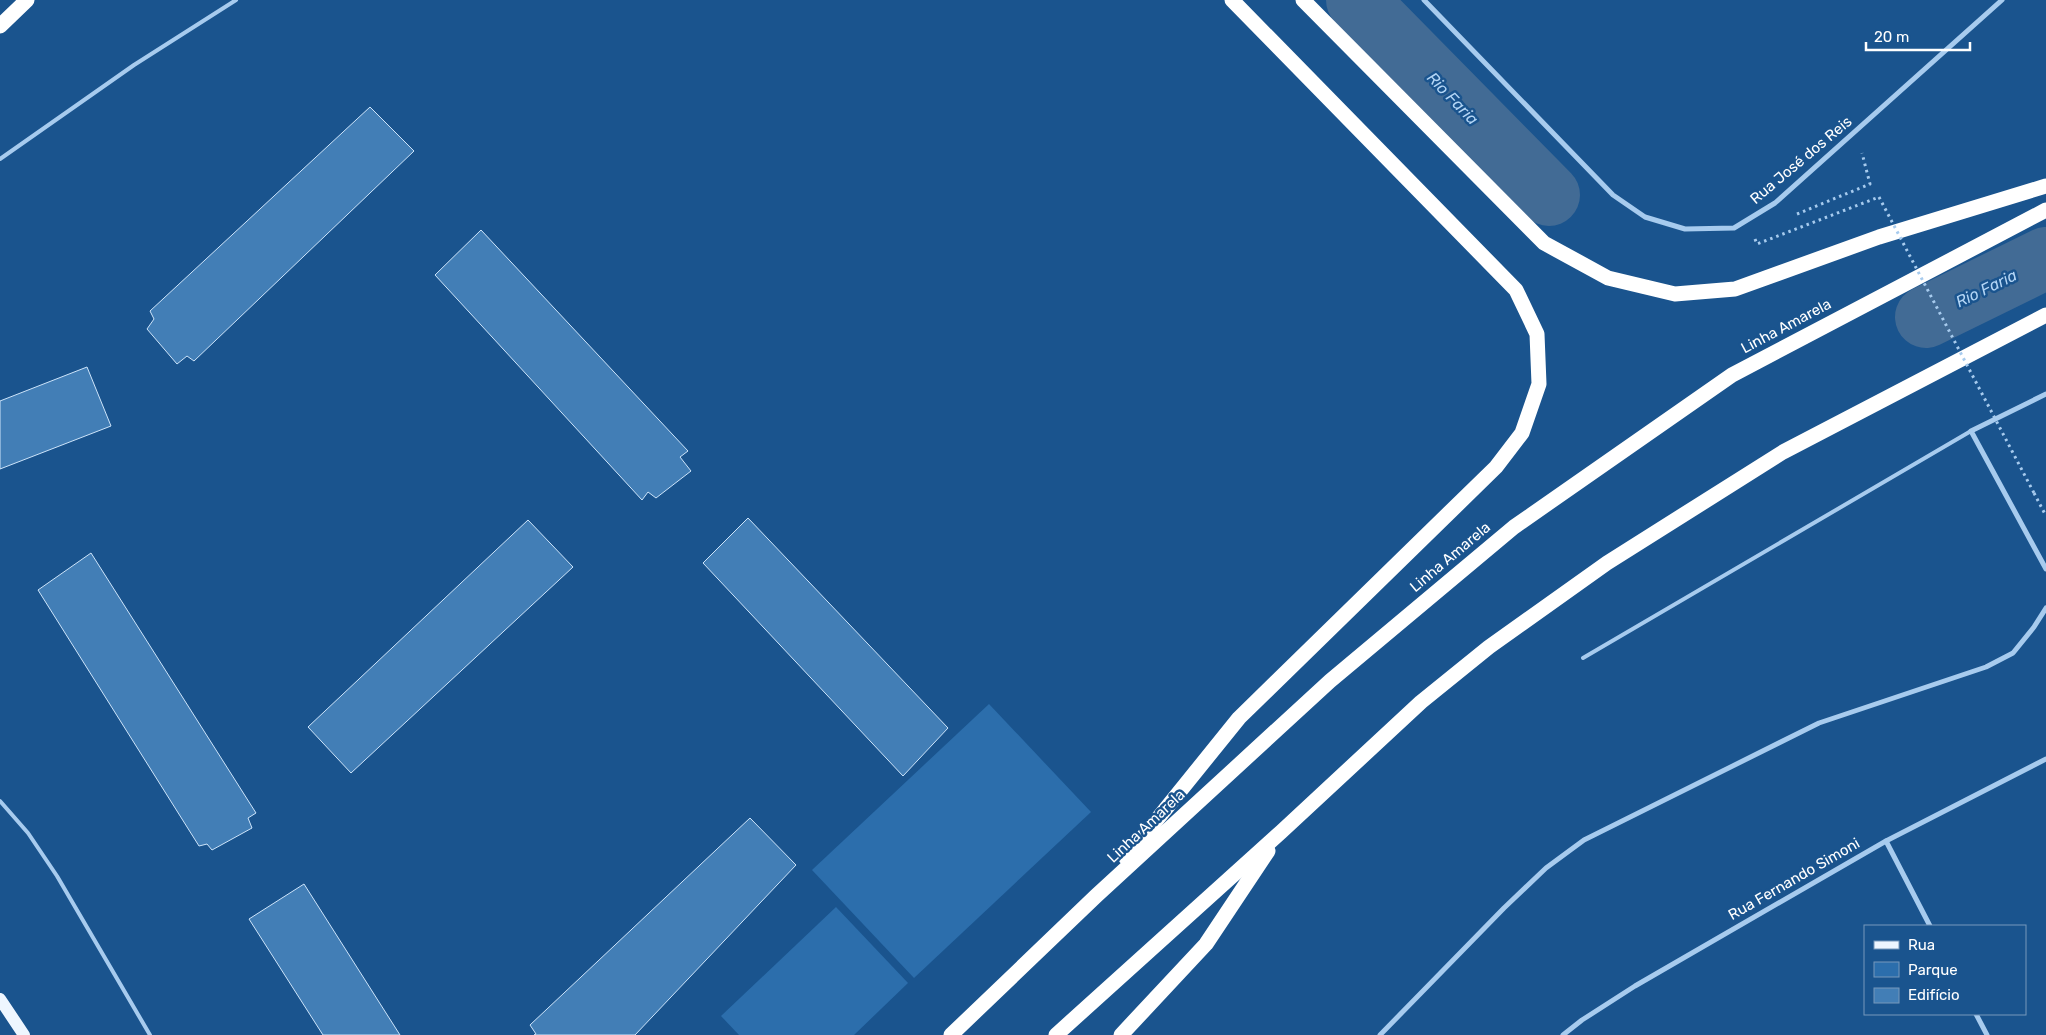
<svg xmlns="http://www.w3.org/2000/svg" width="2046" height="1035" font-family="Rubik,sans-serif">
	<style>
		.green { fill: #2c6eac }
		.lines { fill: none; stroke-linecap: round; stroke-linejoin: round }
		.river { stroke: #426b95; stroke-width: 62 }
		.building { fill: #427eb6; stroke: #cde4fa }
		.path { stroke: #a7cbee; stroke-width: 3; stroke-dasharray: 2.5 4; stroke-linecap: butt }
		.lane { stroke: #a7cbee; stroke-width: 4 }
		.street { stroke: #a7cbee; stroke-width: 5 }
		.primary { stroke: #eef6ff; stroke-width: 12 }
		.highway { stroke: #fff; stroke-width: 15 }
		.path-bridge { stroke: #a7cbee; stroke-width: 3; stroke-dasharray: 2.5 4; stroke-linecap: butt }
		.labels { text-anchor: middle; stroke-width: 5; stroke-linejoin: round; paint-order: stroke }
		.street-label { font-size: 15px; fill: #fff; stroke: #1a548e }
		.water-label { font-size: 16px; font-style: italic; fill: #b3d5f5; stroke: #1a548e }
	</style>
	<rect width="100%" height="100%" fill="#1a548e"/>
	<g class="green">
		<polygon points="989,704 1091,812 914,978 812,870"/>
		<polygon points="836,907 908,983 854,1035 739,1035 721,1016"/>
	</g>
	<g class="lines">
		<g class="river">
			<polyline points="1357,0 1549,195"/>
			<polyline points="1926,317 2046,258"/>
		</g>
	</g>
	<g class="building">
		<polygon points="370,107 414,151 194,361 187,356 177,364 147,329 154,319 150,311"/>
		<polygon points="481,230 688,451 680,457 691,471 656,498 648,492 642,500 435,275"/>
		<polygon points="87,367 111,426 0,469 0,401"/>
		<polygon points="748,518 948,728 903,776 703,563"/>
		<polygon points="528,520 573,567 351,773 308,727"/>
		<polygon points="91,553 256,813 248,818 252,828 212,850 207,844 199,846 38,590"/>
		<polygon points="750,818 796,865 635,1035 534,1035 536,1034 530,1025"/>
		<polygon points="304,884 400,1035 323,1035 249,919"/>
	</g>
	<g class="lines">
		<g class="path">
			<polyline points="1797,214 1870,184 1862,153"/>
			<polyline points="1755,239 1757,244 1879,197"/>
			<polyline points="2034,493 2046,516"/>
		</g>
		<g class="lane">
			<polyline points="0,159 134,65 236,0"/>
			<polyline points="1583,658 1971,431"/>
			<polyline points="0,801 28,833 57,876 150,1035"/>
		</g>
		<g class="street">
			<polyline points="1424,0 1613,195 1645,217 1685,229 1734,228 1775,203 2002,0"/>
			<polyline points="2046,394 1971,431 2046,569"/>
			<polyline points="1886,841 1930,926"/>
			<polyline points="1976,1014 1987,1035"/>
			<polyline points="1380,1035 1504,908 1546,868 1584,840 1819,723 1986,667 2013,653 2034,627 2046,608"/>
			<polyline points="1563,1035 1582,1020 1635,986 1886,841 2046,759"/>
		</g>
		<polyline class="primary" points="0,999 24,1035"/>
		<g class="highway">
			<polyline points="1303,0 1544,243 1608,278 1675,294 1735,289 1879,237 2046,186"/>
			<polyline points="0,26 27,0"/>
			<polyline points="1126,858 1239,718 1496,467 1522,433 1539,384 1537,334 1516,290 1232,0"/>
			<polyline points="951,1035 1096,896 1330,681 1514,527 1732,375 2046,210"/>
			<polyline points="1056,1035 1281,832 1421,702 1489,647 1607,563 1783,452 2046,315"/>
			<polyline points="1121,1035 1206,944 1268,851"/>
		</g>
		<polyline class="path-bridge" points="1879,197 2034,493"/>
	</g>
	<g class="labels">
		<g class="street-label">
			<text transform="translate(1801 160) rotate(-40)" y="5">Rua José dos Reis</text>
			<text transform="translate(1786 326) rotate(-28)" y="5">Linha Amarela</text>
			<text transform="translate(1450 557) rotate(-40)" y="5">Linha Amarela</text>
			<text transform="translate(1146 826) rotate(-43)" y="5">Linha Amarela</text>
			<text transform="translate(1794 879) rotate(-30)" y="5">Rua Fernando Simoni</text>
		</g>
		<g class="water-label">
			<text transform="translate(1453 98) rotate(46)" y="6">Rio Faria</text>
			<text transform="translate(1986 288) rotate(-26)" y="6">Rio Faria</text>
		</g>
	</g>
	<rect x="1864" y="925" width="162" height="90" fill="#1a548e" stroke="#7698bb"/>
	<rect x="1874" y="941" width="25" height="8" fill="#eef6ff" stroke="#7698bb"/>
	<text x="1908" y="950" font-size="15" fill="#ffffff">Rua</text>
	<rect x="1874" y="962" width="25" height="15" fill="#2c6eac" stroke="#7698bb"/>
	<text x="1908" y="975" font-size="15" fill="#ffffff">Parque</text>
	<rect x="1874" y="988" width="25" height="15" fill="#427eb6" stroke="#7698bb"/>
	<text x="1908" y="1000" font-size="15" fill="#ffffff">Edifício</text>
	<path d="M1866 42v8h104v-8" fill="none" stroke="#ffffff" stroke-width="2.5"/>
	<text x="1874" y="42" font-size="15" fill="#ffffff" stroke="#1a548e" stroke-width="4" paint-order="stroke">20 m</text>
</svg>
